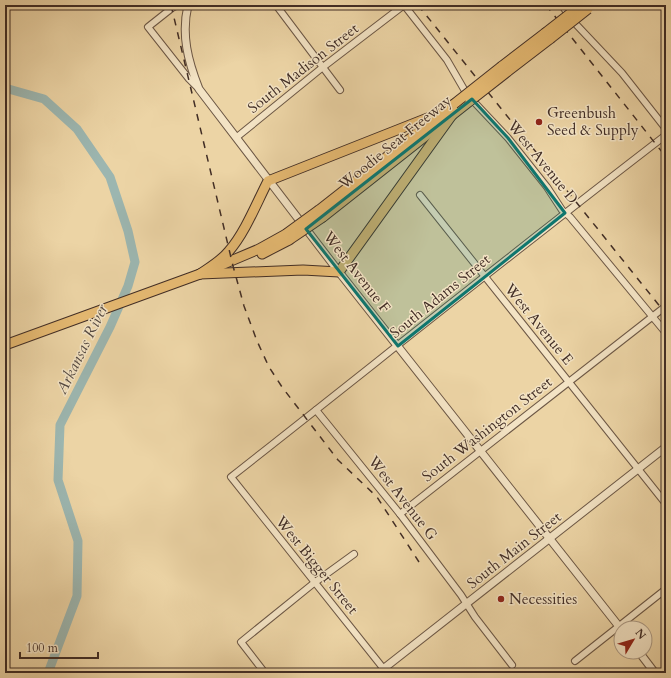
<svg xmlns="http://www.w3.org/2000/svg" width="671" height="678" font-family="Cardo,serif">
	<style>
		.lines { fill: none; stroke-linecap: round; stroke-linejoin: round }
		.river { stroke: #9cb6b0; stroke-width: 9 }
		.minor-casing { stroke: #6c5745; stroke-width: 8 }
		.tertiary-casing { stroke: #6c5745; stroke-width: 9 }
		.primary-casing { stroke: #412d25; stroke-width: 11 }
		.minor { stroke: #f3e3c4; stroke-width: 6 }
		.tertiary { stroke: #f3e3c4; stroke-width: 7 }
		.primary { stroke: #e6ba72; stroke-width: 9 }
		.rail { stroke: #412d25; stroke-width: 1.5; stroke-dasharray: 7 7; stroke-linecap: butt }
		.primary-bridge-casing { stroke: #412d25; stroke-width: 11; stroke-linecap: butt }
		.primary-bridge { stroke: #e6ba72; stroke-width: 9 }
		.marked { fill: #0f766e; fill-opacity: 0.2; stroke: #0f766e; stroke-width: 3; stroke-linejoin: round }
		.poi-dot { fill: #8f2418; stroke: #f3e3c4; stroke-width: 1.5 }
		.labels { text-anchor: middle; stroke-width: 3; stroke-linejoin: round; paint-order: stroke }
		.street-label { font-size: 15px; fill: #412d25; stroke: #f3e3c4 }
		.poi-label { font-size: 15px; fill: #412d25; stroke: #f3e3c4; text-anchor: start }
		.water-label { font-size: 16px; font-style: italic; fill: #534841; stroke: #f3e3c4 }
	</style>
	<rect width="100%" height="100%" fill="#ecd4a5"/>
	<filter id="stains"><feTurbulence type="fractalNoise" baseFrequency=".005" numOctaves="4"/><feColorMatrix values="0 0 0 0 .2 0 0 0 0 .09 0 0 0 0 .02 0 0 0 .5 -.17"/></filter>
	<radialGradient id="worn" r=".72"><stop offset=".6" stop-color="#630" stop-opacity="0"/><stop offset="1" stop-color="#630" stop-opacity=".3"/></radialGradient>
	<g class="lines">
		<polyline class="river" points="5,88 44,99 77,129 110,177 128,231 135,262 128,286 110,327 60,425 58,480 78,541 77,596 48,673"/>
		<g class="minor-casing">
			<g id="minor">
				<polyline points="178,5 172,8 148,27 189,79 198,88"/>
				<polyline points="276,5 340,90"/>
				<polyline points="404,5 447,60 465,91 476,104 508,138 547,187 562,210 570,217 666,333"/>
				<polyline points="562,5 571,19 622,73 666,129"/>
				<polyline points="237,137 323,67 404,5"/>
				<polyline points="420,195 666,504"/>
				<polyline points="316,410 400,514 461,595 475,617 512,665"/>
				<polyline points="400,514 666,306"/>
				<polyline points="575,661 666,589"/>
				<polyline points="265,673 241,642 314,583 354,554"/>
				<path d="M387 673 231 477C376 363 520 247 666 135"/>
			</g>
		</g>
		<g class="tertiary-casing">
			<g id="tertiary">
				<path d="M188 5C181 35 188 61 199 89L339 272 621 629"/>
				<polyline points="639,652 655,673"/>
				<polyline points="378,673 666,447"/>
			</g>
		</g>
		<g class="primary-casing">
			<g id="primary">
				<polyline points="502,66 545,33"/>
				<polyline points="507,72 550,39"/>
				<polyline points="319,210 454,104"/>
				<polyline points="323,217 470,101"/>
				<polyline points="262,254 289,240"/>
				<polyline points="200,274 303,270 339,272 452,115"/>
				<path d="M200 274C210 267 221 261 229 251 245 233 257 202 268 181L430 117 443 113"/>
				<polyline points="5,345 200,274 259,249 286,234"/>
			</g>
		</g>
		<use href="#minor" class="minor"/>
		<use href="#tertiary" class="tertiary"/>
		<use href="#primary" class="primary"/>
		<g class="rail">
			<polyline points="171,5 233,266 244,306 257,341 269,367 282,387 338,460 377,497 419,562"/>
			<polyline points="418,5 666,314"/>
			<polyline points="546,5 666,157"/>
		</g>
		<g class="primary-bridge-casing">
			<g id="primary-bridge">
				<polyline points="545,33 581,5"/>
				<polyline points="550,39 588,9"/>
				<polyline points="470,101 507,72"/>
				<polyline points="454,104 502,66"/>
				<polyline points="286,234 319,210"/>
				<polyline points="289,240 323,217"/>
			</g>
		</g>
		<use href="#primary-bridge" class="primary-bridge"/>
	</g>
	<path class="marked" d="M472 99 508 138 565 213 398 346 306 229Z"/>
	<g class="poi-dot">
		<circle cx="539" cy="122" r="4"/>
		<circle cx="501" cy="599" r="4"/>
	</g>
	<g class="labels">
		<g class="street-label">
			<text transform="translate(303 68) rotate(-38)" y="5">South Madison Street</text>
			<text transform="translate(395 142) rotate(-39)" y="5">Woodie Seat Freeway</text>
			<text transform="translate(543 162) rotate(51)" y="5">West Avenue D</text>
			<text transform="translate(357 272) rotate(52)" y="5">West Avenue F</text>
			<text transform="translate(440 296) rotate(-39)" y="5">South Adams Street</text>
			<text transform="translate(539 324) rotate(51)" y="5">West Avenue E</text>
			<text transform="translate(487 429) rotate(-38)" y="5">South Washington Street</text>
			<text transform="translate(403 498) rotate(52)" y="5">West Avenue G</text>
			<text transform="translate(514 550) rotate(-38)" y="5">South Main Street</text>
			<text transform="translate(317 565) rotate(51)" y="5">West Bigger Street</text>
		</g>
		<g class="poi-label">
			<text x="547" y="118">Greenbush<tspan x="547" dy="17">Seed &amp; Supply</tspan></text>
			<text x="509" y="604">Necessities</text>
		</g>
		<g class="water-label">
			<text transform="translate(81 349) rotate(-64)" y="6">Arkansas River</text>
		</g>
	</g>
	<rect width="671" height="678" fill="none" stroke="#ecd4a5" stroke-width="20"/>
	<rect x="6" y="6" width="659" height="666" fill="none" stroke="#412d25" stroke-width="2"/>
	<rect x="10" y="10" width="651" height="658" fill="none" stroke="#412d25"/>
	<g transform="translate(633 640) rotate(52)"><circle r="19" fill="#f3e3c4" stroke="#ac9a84"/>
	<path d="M0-3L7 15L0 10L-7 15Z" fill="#8f2418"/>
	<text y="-6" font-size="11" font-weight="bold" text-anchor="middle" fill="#412d25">N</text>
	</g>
	<path d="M20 652v6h78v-6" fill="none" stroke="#412d25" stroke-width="2"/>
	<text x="26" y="652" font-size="12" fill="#412d25" stroke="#f3e3c4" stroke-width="3" paint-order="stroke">100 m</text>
	<rect width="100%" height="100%" filter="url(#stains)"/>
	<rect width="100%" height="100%" fill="url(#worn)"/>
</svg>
